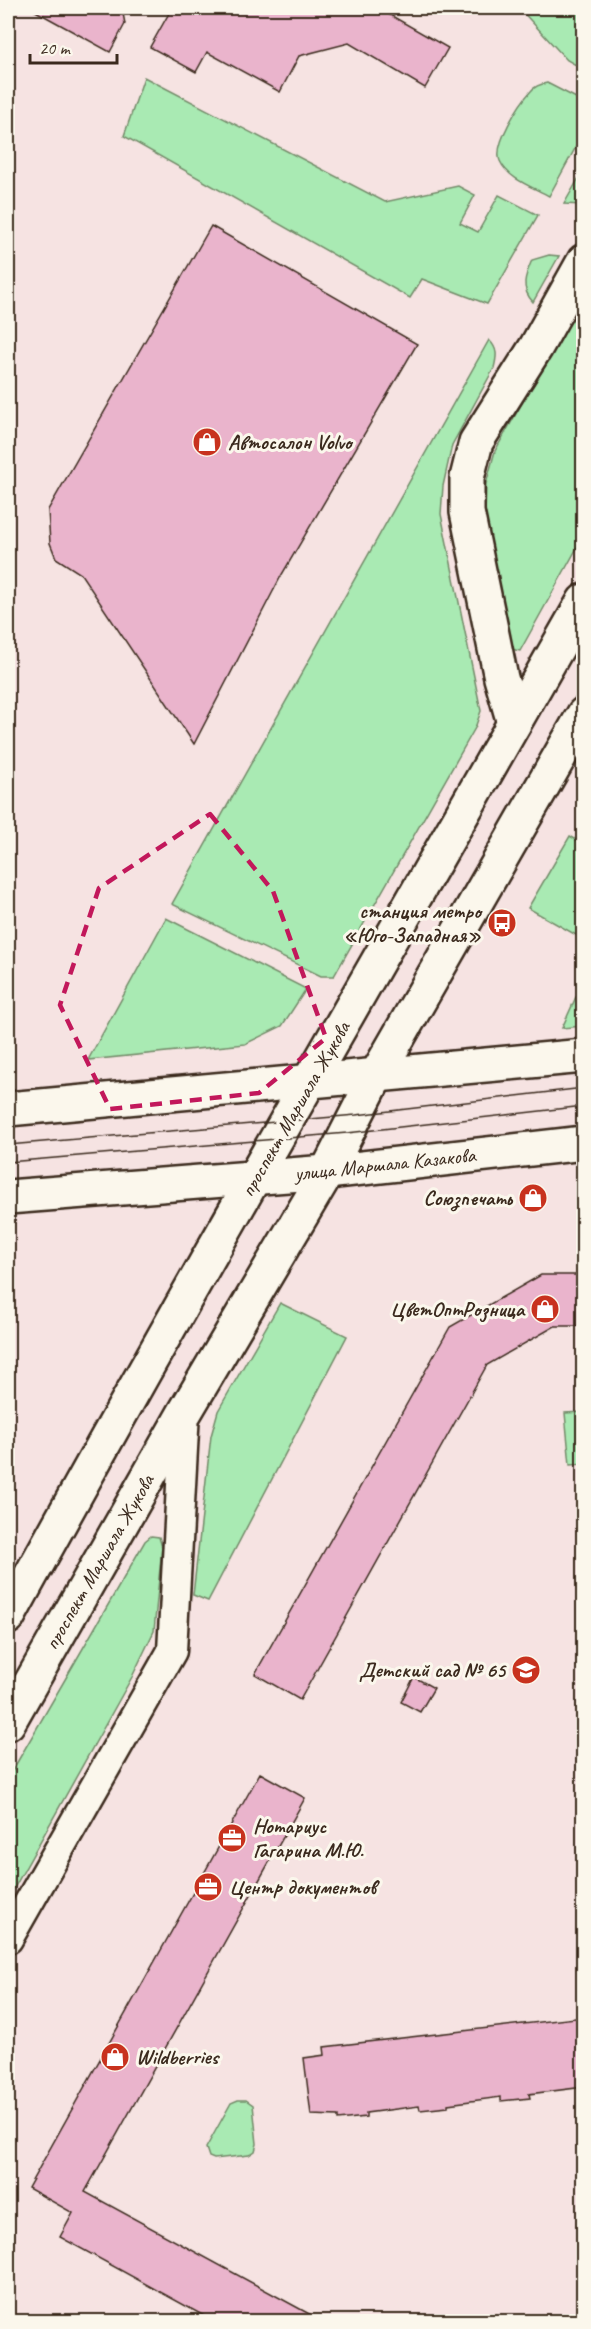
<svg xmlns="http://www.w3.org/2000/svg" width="591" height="2329" font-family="Caveat,sans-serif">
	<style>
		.green { fill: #a9eab3; stroke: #728a68; stroke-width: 1.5 }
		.building { fill: #eab4cc; stroke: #3b2a1e; stroke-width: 1.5 }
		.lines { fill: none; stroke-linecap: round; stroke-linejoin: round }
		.street-casing { stroke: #3b2a1e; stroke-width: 33 }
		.secondary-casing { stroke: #3b2a1e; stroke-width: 38 }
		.street { stroke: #fbf7ec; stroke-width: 28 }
		.secondary { stroke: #fbf7ec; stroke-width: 33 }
		.tram { stroke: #3b2a1e; stroke-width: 1.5 }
		.marked { fill: none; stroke: #c2185b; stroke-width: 4.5; stroke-dasharray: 12 8; stroke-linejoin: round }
		.labels { text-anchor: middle; stroke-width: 6; stroke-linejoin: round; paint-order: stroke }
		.poi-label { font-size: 21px; font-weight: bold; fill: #3b2a1e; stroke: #fbf7ec; text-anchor: start }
		.street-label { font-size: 21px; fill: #3b2a1e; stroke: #fbf7ec }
	</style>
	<rect width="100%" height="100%" fill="#f6e3e2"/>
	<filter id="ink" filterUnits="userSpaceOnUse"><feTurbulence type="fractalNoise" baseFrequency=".0167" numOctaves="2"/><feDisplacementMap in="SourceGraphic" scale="12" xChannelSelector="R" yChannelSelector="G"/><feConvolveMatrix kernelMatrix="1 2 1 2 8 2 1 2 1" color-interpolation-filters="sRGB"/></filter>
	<g filter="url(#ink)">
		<g class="green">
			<polygon points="519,8 583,8 583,69 567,60"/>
			<polygon points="144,77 385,202 458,186 475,195 460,223 478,232 499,195 538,215 487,304 422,279 410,298 124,136"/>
			<path d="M547 83 584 102 583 134 549 196C533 187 508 179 500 161 493 145 519 104 531 91 535 86 541 84 547 83Z"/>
			<polygon points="583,171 583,205 564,204"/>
			<path d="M549 255 559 256 533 302C520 288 525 276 532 260Z"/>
			<polygon points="583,295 583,537 520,651 511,649 485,515 486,484 495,451"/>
			<path d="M489 340C498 349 497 356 494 368L452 445 443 486 441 514 481 711 475 728 334 976H321L172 904Z"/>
			<polygon points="570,836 583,844 583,922 576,935 528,908"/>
			<polygon points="166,918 306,989 282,1026 245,1044 88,1060"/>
			<polygon points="583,996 583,1026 562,1028 576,997"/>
			<polygon points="280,1303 347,1336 208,1601 193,1595 211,1436 218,1411"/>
			<polygon points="583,1412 583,1464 570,1465 565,1413"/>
			<polygon points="151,1536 159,1537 162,1547 154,1631 132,1677 8,1899 8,1778 145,1541"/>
			<polygon points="238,2100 246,2100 253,2105 257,2144 255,2151 249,2155 214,2159 209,2157 206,2148 231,2103"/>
		</g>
		<g class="building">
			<polygon points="30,8 122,8 125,24 110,52"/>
			<polygon points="172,8 378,8 448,48 425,88 349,43 299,56 280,92 207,52 196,72 150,47"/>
			<polygon points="211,226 417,344 281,576 194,744 81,574 56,558 50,543 48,510"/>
			<polygon points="541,1275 584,1275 584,1326 555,1326 487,1365 300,1700 255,1674 450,1327"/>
			<polygon points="414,1677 434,1688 420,1712 401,1702"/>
			<polygon points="260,1773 305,1798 85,2192 324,2322 215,2322 60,2237 73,2213 28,2188"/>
			<polygon points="584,2017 584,2087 529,2094 530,2098 501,2101 501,2097 448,2104 448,2107 420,2110 419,2106 366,2113 366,2117 338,2120 338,2116 311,2115 304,2058 325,2055 324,2047"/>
		</g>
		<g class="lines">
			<g class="street-casing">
				<polyline id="street" points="8,1939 172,1651 185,1412"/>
			</g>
			<g class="secondary-casing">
				<g id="secondary">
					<polyline points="514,723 501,678 467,512 467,478 476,442 536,347 584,261"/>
					<polyline points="8,1109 584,1056"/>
					<polyline points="8,1197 327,1172 584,1143"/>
					<path d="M8 1617C195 1276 391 940 584 601"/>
					<polyline points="8,1723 185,1412 327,1172 376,1076 584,714"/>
				</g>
			</g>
			<use href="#street" class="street"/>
			<use href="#secondary" class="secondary"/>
			<g class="tram">
				<polyline points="8,1145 356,1115 584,1088"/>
				<polyline points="8,1162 347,1133 584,1106"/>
			</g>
		</g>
	</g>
	<path class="marked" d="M210 814 273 891 326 1038 259 1093 110 1109 60 1005 99 888Z"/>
	<defs>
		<g id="shop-disc" transform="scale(1.5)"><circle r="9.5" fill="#c8321e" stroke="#fbf7ec"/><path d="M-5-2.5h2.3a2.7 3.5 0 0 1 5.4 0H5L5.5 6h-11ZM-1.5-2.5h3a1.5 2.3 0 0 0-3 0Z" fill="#fff"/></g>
		<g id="bus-disc" transform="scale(1.5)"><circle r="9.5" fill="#c8321e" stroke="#fbf7ec"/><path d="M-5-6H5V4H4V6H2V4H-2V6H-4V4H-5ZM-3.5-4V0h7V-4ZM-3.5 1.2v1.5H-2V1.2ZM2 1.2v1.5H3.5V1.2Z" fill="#fff"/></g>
		<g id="school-disc" transform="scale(1.5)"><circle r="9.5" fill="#c8321e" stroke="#fbf7ec"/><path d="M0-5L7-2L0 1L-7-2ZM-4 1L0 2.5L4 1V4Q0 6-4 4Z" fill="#fff"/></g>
		<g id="office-disc" transform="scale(1.5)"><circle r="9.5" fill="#c8321e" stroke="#fbf7ec"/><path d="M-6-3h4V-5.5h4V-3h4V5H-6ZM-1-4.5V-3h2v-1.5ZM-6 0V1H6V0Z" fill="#fff"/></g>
	</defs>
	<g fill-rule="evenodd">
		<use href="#shop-disc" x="207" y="442"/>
		<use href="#bus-disc" x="502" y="923"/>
		<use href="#shop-disc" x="533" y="1198"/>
		<use href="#shop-disc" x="545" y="1309"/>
		<use href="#school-disc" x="526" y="1670"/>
		<use href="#office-disc" x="232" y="1838"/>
		<use href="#office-disc" x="208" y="1887"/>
		<use href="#shop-disc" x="115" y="2057"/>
	</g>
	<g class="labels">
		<g class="poi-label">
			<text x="228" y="449">Автосалон Volvo</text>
			<text x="481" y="918" text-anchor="end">станция метро<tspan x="481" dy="24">«Юго-Западная»</tspan></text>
			<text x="512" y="1205" text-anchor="end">Союзпечать</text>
			<text x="524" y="1316" text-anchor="end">ЦветОптРозница</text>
			<text x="505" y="1677" text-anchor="end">Детский сад № 65</text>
			<text x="253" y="1833">Нотариус<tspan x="253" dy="24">Гагарина М.Ю.</tspan></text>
			<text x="229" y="1894">Центр документов</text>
			<text x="136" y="2064">Wildberries</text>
		</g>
		<g class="street-label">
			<text transform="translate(295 1109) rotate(-60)" y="7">проспект Маршала Жукова</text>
			<text transform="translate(385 1164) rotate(-6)" y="7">улица Маршала Казакова</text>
			<text transform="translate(99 1562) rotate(-60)" y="7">проспект Маршала Жукова</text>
		</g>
	</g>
	<rect width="591" height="2329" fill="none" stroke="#fbf7ec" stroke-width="30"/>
	<rect x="15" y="15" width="561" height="2299" fill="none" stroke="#3b2a1e" stroke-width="2" filter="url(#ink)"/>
	<path d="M30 54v9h87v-9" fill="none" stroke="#3b2a1e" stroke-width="3"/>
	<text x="39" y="54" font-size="18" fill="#3b2a1e" stroke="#fbf7ec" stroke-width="4.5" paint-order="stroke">20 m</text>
</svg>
